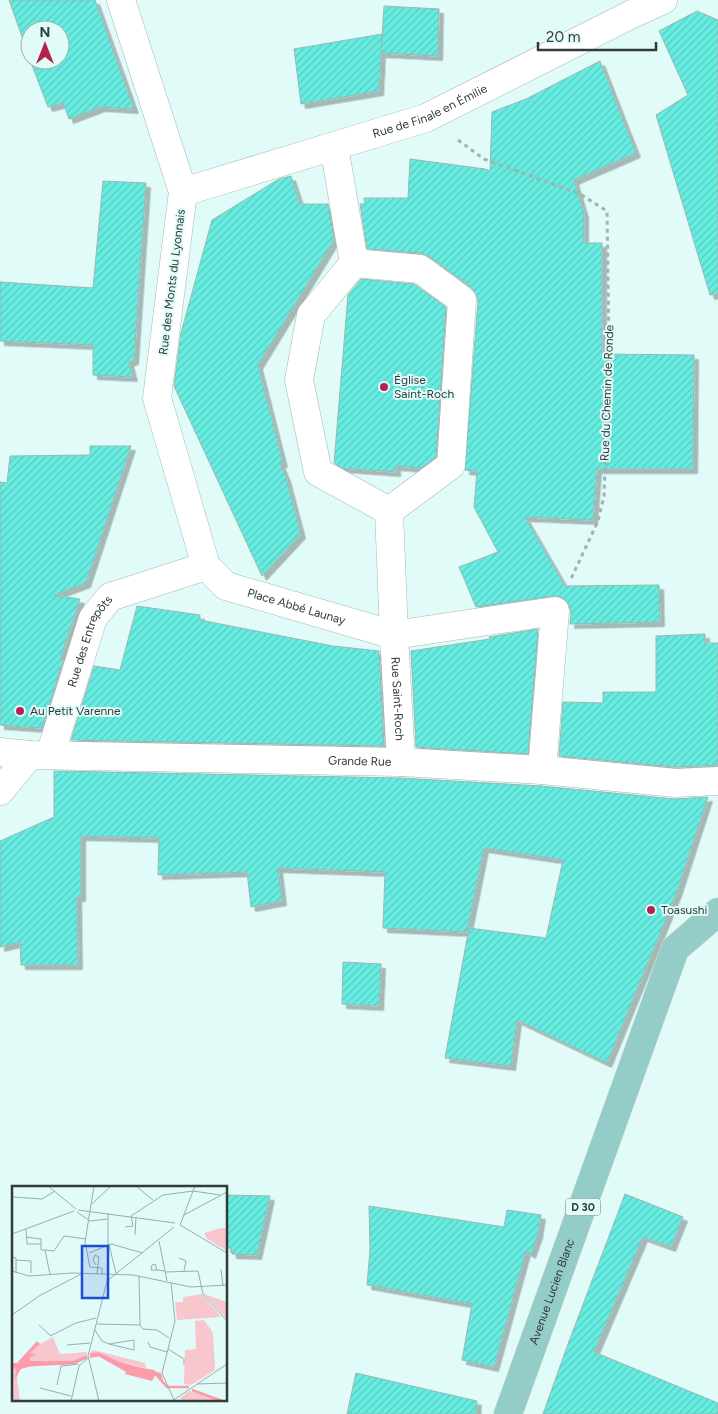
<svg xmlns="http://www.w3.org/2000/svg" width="718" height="1414" font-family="Figtree,sans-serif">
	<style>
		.building { fill: url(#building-hatch); stroke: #9db6b3; filter: url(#shadow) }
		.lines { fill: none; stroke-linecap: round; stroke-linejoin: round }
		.minor-casing { stroke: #a1bab7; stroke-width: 29 }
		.major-casing { stroke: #dadcdc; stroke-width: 29 }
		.path { stroke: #9fb4b2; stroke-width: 3; stroke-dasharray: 4 4; stroke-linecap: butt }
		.minor { stroke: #fff; stroke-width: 28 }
		.major { stroke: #94ccc7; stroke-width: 28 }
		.poi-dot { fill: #b4234e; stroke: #e0fbf8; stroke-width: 2 }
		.labels { text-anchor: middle; stroke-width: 4; stroke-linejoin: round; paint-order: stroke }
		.shield { fill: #e0fbf8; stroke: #657573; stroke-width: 1 }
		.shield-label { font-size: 11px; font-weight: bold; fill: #303b3a }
		.street-label { font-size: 12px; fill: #303b3a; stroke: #e0fbf8 }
		.poi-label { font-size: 12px; fill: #303b3a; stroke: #e0fbf8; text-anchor: start }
		.inset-river { fill: none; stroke: #fc9aaa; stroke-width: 2.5 }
		.inset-road { fill: none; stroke: #9aaeac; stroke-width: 1 }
		.view { fill: #1d4ed8; fill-opacity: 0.15; stroke: #1d4ed8; stroke-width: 2.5 }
		.inset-edge { fill: none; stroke: #303b3a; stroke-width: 2.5 }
	</style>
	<defs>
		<pattern id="building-hatch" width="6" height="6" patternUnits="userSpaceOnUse" patternTransform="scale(1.25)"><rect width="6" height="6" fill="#66ece0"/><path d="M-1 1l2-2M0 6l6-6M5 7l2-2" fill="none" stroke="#59cbc1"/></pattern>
		<filter id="shadow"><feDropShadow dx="4.5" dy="4.5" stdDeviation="0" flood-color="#0004"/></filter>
	</defs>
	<rect width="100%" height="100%" fill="#e0fbf8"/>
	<g class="building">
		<polygon points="9,0 95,0 134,109 101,107 69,119 63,103 48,107 30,60 60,60 60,30 30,30 30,59"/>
		<polygon points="384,6 439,9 438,56 381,53"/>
		<polygon points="697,11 718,20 718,294 710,295 656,115 688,95 659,31"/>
		<polygon points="382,34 379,91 301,104 294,49"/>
		<polygon points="600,61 636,153 574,180 584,213 584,243 602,243 602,354 694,355 693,469 597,469 593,520 525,517 565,586 659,585 660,622 570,624 571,612 568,603 561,597 553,596 476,607 459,567 498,552 474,507 477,471 465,470 478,301 476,294 471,287 429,256 421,253 367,249 360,204 365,204 364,198 408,198 410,159 485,169 490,171 492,112 526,99"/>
		<polygon points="291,176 300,204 328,204 334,240 258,365 283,463 280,463 286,477 301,534 262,576 174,386 181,333 212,220 279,179"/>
		<polygon points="103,181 146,183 134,360 129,362 133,377 93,375 93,345 0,341 0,282 93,288"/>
		<polygon points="361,279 414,284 446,307 436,457 421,468 396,466 396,472 342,468 334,463 348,295"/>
		<polygon points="90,446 131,446 86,583 54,595 80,599 60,660 63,661 42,728 0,725 0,482 7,483 10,456 90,455"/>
		<polygon points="137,606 200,615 200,620 333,646 379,651 384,746 71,740 94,666 120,670"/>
		<polygon points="538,629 528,754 416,747 411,651 490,639 489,637"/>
		<polygon points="705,634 705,643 718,643 718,765 676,767 559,756 563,702 603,703 603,692 656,692 656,636"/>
		<polygon points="54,771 400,778 541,786 675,799 708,797 677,892 607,1063 517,1020 511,1066 445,1058 469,928 546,938 563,860 484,848 467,932 383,928 385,872 278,868 282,901 251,907 247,872 158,875 159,838 81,836 81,897 77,897 78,965 21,965 20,942 0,947 0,841 54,817"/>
		<polygon points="343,962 381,964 379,1006 342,1004"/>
		<polygon points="625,1194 683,1217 671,1247 643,1237 594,1352 718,1403 718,1414 543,1414 568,1344"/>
		<polygon points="226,1195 270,1196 257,1255 232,1254 231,1248 226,1248"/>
		<polygon points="369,1206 504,1227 507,1210 541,1215 538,1234 531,1254 526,1251 494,1367 462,1360 472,1304 367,1285 370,1250"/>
		<polygon points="356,1373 477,1401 476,1414 347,1414"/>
	</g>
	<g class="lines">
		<g class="minor-casing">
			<g id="minor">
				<path id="s1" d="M121 0 183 192 157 398 206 566 226 586 394 635 555 611 542 770"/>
				<polyline points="334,146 354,263"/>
				<path id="s2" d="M183 192 426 118 632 14 663 0"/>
				<polygon points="354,263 420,269 462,300 451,465 389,511 318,472 299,380 311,315"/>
				<path id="s3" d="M389 511 394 635 401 762"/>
				<path id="s4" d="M0 752 30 755 401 762 542 770 676 783 718 781"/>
				<path id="s5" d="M50 755 93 618 110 597 206 566"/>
				<polyline points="0,791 30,755"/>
			</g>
		</g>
		<g class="major-casing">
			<g id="major">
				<path id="s6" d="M508 1414 675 949 718 912"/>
			</g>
		</g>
		<polyline class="path" points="458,140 484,159 580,194 607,211 609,345 604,496 598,521 570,581"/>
		<use href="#minor" class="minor"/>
		<use href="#major" class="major"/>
	</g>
	<g class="poi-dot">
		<circle cx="384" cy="387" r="5"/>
		<circle cx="20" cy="711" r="5"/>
		<circle cx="651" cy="910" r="5"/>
	</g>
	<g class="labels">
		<rect class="shield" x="565.5" y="1198.5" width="35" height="17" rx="4"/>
		<g class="shield-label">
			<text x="583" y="1211">D 30</text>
		</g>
		<g class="street-label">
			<text dy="4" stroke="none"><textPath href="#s2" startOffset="260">Rue de Finale en Émilie</textPath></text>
			<text transform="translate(172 282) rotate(-83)" y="4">Rue des Monts du Lyonnais</text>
			<text transform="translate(607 393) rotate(-88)" y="4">Rue du Chemin de Ronde</text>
			<text dy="4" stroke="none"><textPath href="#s1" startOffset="686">Place Abbé Launay</textPath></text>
			<text dy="4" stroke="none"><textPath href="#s5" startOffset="121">Rue des Entrepôts</textPath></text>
			<text dy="4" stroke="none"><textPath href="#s3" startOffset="188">Rue Saint-Roch</textPath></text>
			<text dy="4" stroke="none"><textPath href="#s4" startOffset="360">Grande Rue</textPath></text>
			<text dy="4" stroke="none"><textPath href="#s6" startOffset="130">Avenue Lucien Blanc</textPath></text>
		</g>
		<g class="poi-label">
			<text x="394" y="384">Église<tspan x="394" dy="14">Saint-Roch</tspan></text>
			<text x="30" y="715">Au Petit Varenne</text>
			<text x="661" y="914">Toasushi</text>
		</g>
	</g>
	<g transform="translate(12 1186)">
		<rect width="215" height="215" fill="#e0fbf8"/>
		<path d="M190 108 209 131 165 134 163 116H171V111ZM192 108 215 116V131H213ZM192 134 201 147 203 184 179 199 172 198 173 164 184 163 183 135ZM41 151 48 168 75 166V169L60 175H18V171L23 169 18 167 24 160ZM81 164 133 177 134 182 108 176 86 166 78 167ZM0 182H4L8 215H0ZM177 205 196 210 206 215H171L168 212Z" fill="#f7c7cd"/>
		<path d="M25 155 28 158 18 167 25 169 18 171V175H60L75 169 74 172 64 177 23 179 9 183 3 193 4 183 0 182V177H5ZM86 166 108 176 149 187 151 194 144 188 140 195 113 188 114 186 86 170 78 172V167Z" fill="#fe9cab"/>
		<path d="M209 42H215V65L195 53 192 47Z" fill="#f7c7cd"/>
		<path class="inset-river" d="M79 170 88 169 113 181 141 185 155 201H177M0 180 62 177 75 171M180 204 210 215"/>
		<path class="inset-road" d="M36 0 64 23M124 0 141 14M0 11 30 13 43 5M80 18 99 0M66 24 163 37M65 26 78 35M96 27V59M172 29 215 6M78 35 95 33M168 39 215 67M168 39 183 0M113 41 121 40 119 30 151 9 181 5 208 9M14 43 15 58H29V64H33L38 88M0 48 62 25M123 49 124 31M14 51 29 53V58M147 55 155 95M97 59 104 87M33 64 42 65 52 50 74 53M77 67 99 58 131 67M0 71 4 72V87M167 72 174 75 172 85M4 74 19 75V87M84 79 81 74 83 69 87 71 85 88M78 81 73 56 82 0M78 81 90 82V88M209 83 211 100M145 84H139L140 79 143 78 145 84 153 85M0 85 17 90 60 87 121 89 179 101 215 99M153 86 186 85 191 108 215 135M127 90 128 139M159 97 163 135 150 187 162 214M0 129 27 110 71 87M85 138 128 139M27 139 39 150M128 139 131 143 145 144 157 152M83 144 90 155 97 158 122 164V154L97 158M38 150 64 137 84 132M136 156 138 161 155 166M55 159 78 157M156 163 172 173V179M185 198 215 197M45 199 49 180 67 178M28 202 59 210M59 215 67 180 76 172M87 215 76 170 95 95 162 41M160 215 215 178"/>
		<path class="view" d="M70 60H96V112H70Z"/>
		<rect width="215" height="215" class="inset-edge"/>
	</g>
	<g transform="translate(45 45)"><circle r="24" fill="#e0fbf8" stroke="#9aaeac"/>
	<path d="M0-4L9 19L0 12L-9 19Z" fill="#b4234e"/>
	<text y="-8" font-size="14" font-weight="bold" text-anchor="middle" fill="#303b3a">N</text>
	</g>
	<path d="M538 42v8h118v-8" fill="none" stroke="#303b3a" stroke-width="2.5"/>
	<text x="546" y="42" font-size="15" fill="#303b3a" stroke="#e0fbf8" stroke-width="4" paint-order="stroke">20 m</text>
</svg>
